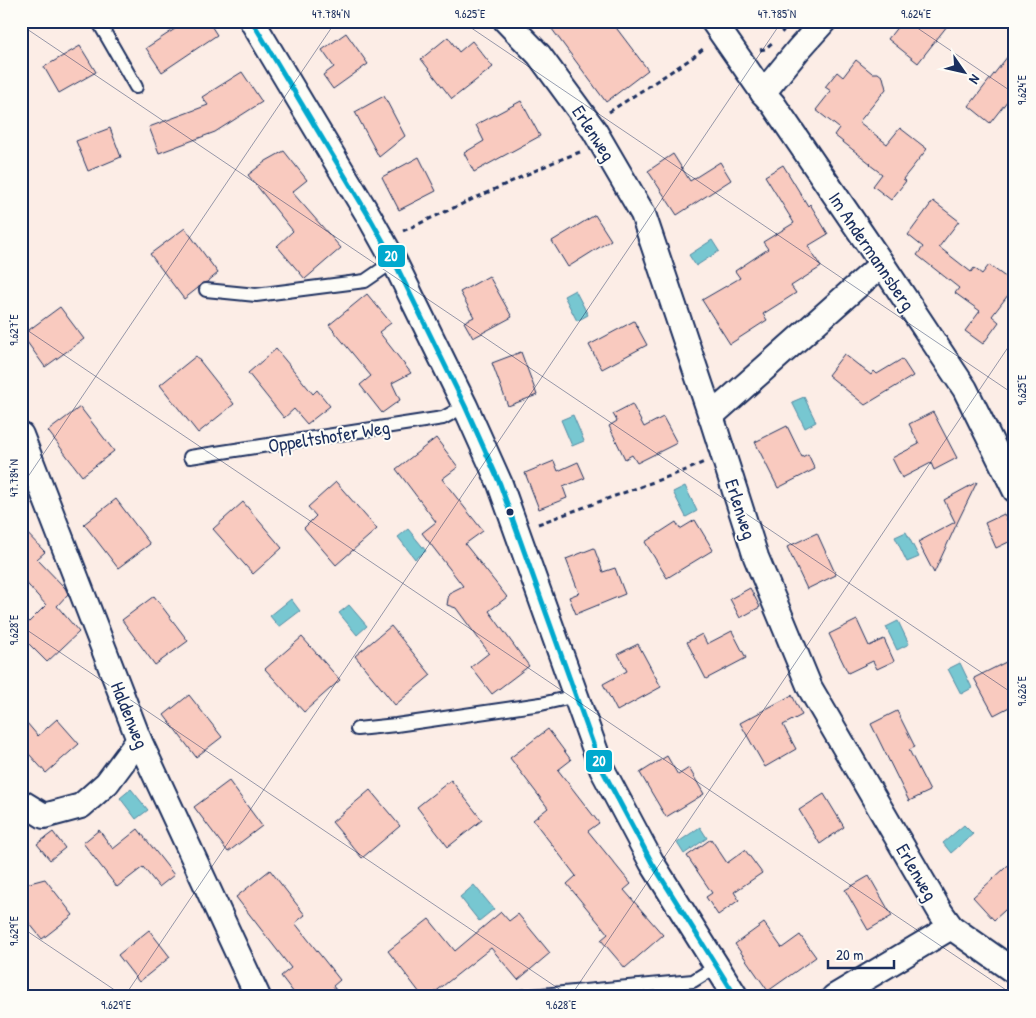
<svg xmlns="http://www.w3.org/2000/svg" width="1036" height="1018" font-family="'Patrick Hand',sans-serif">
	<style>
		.water { fill: #77c7d1; stroke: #528aa3 }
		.building { fill: #f9cabf; stroke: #1b2f5e }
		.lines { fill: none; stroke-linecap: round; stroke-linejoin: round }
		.lane-casing { stroke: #1b2f5e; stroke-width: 16 }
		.street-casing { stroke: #1b2f5e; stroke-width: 28 }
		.path { stroke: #1b2f5e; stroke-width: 3; stroke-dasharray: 5 4; stroke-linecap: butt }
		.lane { stroke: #fdfcf7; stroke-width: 12 }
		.street { stroke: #fdfcf7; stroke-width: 24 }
		.bus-1-casing { stroke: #fdfcf7; stroke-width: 9 }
		.bus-1 { stroke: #00a9ce; stroke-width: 5 }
		.ticks { fill: none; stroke: #1b2f5e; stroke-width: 1; stroke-opacity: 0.45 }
		.bus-dot { fill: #1b2f5e; stroke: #fdfcf7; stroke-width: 2 }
		.labels { text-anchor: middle; stroke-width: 4; stroke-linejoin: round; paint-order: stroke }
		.street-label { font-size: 19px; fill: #1b2f5e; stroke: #fdfcf7 }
		.line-badge { stroke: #fdfcf7; stroke-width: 2 }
		.badge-label { font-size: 14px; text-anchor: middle; font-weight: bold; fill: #fff }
		.neatline { fill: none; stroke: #1b2f5e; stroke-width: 2 }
		.ticks-label { font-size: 12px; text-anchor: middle; fill: #1b2f5e }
	</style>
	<rect width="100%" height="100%" fill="#fcede6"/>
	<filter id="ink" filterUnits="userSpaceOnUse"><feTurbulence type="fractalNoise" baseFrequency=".02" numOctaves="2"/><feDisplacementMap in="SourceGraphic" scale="10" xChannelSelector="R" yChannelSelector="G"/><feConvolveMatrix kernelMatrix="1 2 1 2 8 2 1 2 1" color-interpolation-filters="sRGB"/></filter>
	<g filter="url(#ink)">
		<g class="water">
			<polygon points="712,240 719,251 696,266 689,255"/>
			<polygon points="575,290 588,315 577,321 564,296"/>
			<polygon points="804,397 816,422 805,428 792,402"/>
			<polygon points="573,415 584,441 572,446 561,420"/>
			<polygon points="685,486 697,511 686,517 673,492"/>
			<polygon points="408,529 426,551 415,559 398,537"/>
			<polygon points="906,532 919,557 907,562 895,537"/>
			<polygon points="291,599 300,611 279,627 270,616"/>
			<polygon points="349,605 367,626 357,635 339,613"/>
			<polygon points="898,621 909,644 897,650 886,627"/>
			<polygon points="960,663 972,688 961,694 948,669"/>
			<polygon points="131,789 148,810 136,819 120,798"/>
			<polygon points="964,825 973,834 951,853 943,843"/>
			<polygon points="700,827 707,838 684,854 677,843"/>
			<polygon points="474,885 494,909 479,921 460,897"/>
		</g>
		<g class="building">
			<polygon points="187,21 208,21 217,35 162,72 146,48"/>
			<polygon points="546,21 611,21 648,70 606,102"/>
			<polygon points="902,21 951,21 918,63 888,39"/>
			<polygon points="346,33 368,64 333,89 323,75 334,67 322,50"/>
			<polygon points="448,37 459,52 472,41 493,67 452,99 421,59"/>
			<polygon points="80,46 96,72 59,93 44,67"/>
			<polygon points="1015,47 1015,91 990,123 969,106"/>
			<polygon points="856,60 872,73 878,73 883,77 886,89 859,122 887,144 900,128 927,149 903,179 906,181 891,200 873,186 882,174 870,165 871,164 834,135 839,128 816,110 831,91 825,87 837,72 843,77"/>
			<polygon points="242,72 262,102 215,132 159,153 149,127 208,105 202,97"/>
			<polygon points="384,96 405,136 379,157 355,112"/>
			<polygon points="521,101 540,136 474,172 464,153 484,141 476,125"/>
			<polygon points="110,128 121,157 88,171 76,141"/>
			<polygon points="284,151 307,180 292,192 341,248 305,279 277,246 293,231 248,175 266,161"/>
			<polygon points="673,154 690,181 720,162 731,180 677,215 648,171"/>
			<polygon points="419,157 436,191 399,210 382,177"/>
			<polygon points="783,165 808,206 810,204 828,234 808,246 821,267 791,286 796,293 763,314 767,320 730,344 702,300 740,278 735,271 768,249 763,242 794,223 765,176"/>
			<polygon points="933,201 959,221 939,247 971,272 974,268 982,274 989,265 1015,284 1015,286 992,316 999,322 983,344 965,331 980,311 955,293 959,288 917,255 923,247 908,235"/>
			<polygon points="595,215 611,240 568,267 552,241"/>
			<polygon points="185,228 218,273 207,282 202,283 198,288 184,299 150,254"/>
			<polygon points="489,276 512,317 473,338 464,322 474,317 460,292"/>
			<polygon points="367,294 391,323 379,332 411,373 392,383 400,400 382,413 360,385 371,376 329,325"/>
			<polygon points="60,307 84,339 45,367 22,335"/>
			<polygon points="634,321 647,345 602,369 589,345"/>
			<polygon points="276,349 313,394 317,390 330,406 307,424 294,409 284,418 248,373"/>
			<polygon points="521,352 537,395 508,406 492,363"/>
			<polygon points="844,354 871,375 874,371 877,374 902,359 913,376 865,405 828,375"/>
			<polygon points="196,356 234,404 198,433 160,385"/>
			<polygon points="632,404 644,427 663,417 677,443 637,463 632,455 625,459 609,426 617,421 613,414"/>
			<polygon points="80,407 114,451 82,476 48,431"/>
			<polygon points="933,412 957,458 934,470 931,463 902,478 892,458 919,444 909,424"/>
			<polygon points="787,426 802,457 808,454 815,469 778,488 755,442"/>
			<polygon points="436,438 458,467 442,479 483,531 465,544 507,597 489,611 529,666 492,694 471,667 489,653 456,608 447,605 449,593 463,586 422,533 436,522 396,469"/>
			<polygon points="554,461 558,471 578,462 585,478 563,487 567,498 539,509 525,473"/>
			<polygon points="336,482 377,529 336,565 304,528 316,516 308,507"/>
			<polygon points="977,482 958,521 934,573 918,542 955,522 944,500"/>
			<polygon points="116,499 150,544 118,568 84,524"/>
			<polygon points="243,502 282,548 253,574 213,529"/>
			<polygon points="1004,514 1015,536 1015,539 996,548 985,523"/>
			<polygon points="695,520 713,550 667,578 645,542 676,522 680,529"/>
			<polygon points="21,527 45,552 37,559 65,588 68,594 57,606 79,632 47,662 21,636 21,630 46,605 21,577"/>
			<polygon points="817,533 836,575 807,589 787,547"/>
			<polygon points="594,548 603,572 615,568 625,594 576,614 569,597 579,593 566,559"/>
			<polygon points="750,588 760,607 740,618 730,599"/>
			<polygon points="154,596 188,641 155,665 122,620"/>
			<polygon points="857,620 869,646 884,639 894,661 877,669 873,661 848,673 829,634"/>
			<polygon points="391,626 431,675 395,705 355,656"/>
			<polygon points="732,631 746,658 706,679 687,642 702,634 707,644"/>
			<polygon points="302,637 340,680 304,712 265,669"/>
			<polygon points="638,644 661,687 617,711 603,684 627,671 618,654"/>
			<polygon points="1006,662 1015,678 1015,704 994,715 974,678"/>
			<polygon points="189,695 222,737 196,757 164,715"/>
			<polygon points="792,695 802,715 783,725 796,749 765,767 740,723"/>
			<polygon points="897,711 915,747 909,750 930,791 909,801 871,724"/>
			<polygon points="21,716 38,736 57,719 79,744 46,773 21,745"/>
			<polygon points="548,729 571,760 558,770 599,823 588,831 631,884 624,890 663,935 625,968 601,940 608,934 567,884 576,876 533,820 548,808 510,758"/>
			<polygon points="667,756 678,775 689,768 704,794 666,817 640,773"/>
			<polygon points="451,780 482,820 448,847 417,807"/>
			<polygon points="229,781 262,826 228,852 194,807"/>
			<polygon points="370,790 400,826 362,858 332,822"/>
			<polygon points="824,794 844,827 820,844 799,810"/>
			<polygon points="138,829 174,875 159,887 143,867 117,887 83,843 99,830 113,849"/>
			<polygon points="53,832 65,848 50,860 37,844"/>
			<polygon points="711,839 727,863 745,850 762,873 734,892 739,900 718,915 706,897 712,893 687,856"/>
			<polygon points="1015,859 1015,901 994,920 973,897"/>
			<polygon points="270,870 305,915 295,923 340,980 333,986 341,997 297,997 281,976 291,968 236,897"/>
			<polygon points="869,876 892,916 868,930 845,890"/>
			<polygon points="45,879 73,915 42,939 21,913 21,896 23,895 22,885"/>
			<polygon points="501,912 509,921 518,914 550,953 518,980 491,948 429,997 423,997 388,951 429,919 455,951"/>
			<polygon points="764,923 782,948 800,935 816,957 768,991 735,944"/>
			<polygon points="149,930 170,957 139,982 118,955"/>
		</g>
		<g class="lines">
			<g class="lane-casing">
				<g id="lane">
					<polyline points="98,21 136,87"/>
					<polyline points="206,290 256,295 365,281 394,261"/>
					<polyline points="190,457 443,418 465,406"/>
					<polyline points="357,729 396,725 541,704 576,696"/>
					<polyline points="520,997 693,981 717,966"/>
				</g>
			</g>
			<g class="street-casing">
				<g id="street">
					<polyline points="252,21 370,218 394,261 465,406 500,484 602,769 652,863 736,997"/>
					<polyline points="506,21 539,55 594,130 643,214 711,416 756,557 810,688 941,913 951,927 1015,972"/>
					<polyline points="713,21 763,93 773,104 882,264 965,389 1015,490"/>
					<polyline points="763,93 798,50 824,21"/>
					<polyline points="711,416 882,264"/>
					<polyline points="21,435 139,740 258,997"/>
					<polyline points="21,802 44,816 81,806 107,783 139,740"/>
					<polyline points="834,997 951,927"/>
				</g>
			</g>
			<g class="path">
				<polyline points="777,21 783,31 781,33"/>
				<polyline points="760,50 765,49 773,42"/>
				<polyline points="609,112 692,58 704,48"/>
				<polyline points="403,231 554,162 580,152"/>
				<polyline points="538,524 689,469 704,462"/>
			</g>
			<use href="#lane" class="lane"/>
			<use href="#street" class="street"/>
			<g class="bus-1-casing">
				<polyline id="bus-1" points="252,21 370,218 394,261 465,406 500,484 602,769 652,863 736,997"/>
			</g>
			<use href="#bus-1" class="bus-1"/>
		</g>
	</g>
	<path class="ticks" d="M461 21 1015 395M907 21 1015 94M21 25 1015 695M21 326 1015 996M21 487 336 21M21 626 571 997M21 927 125 997M124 997 782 21M570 997 1015 337"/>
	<circle class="bus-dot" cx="510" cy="512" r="4.5"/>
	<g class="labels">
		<g class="street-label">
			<text transform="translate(594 133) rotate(57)" y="7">Erlenweg</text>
			<text transform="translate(872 251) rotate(56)" y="7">Im Andermannsberg</text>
			<text transform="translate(329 436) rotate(-9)" y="7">Oppeltshofer Weg</text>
			<text transform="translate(741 509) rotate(72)" y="7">Erlenweg</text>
			<text transform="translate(130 715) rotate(68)" y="7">Haldenweg</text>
			<text transform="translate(917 872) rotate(60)" y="7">Erlenweg</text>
		</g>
	</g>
	<g class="line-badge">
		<rect x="377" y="244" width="29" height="24" rx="5" fill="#00a9ce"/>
		<rect x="585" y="749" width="28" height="24" rx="5" fill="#00a9ce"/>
	</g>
	<g class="badge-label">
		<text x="391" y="261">20</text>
		<text x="599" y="766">20</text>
	</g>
	<rect width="1036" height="1018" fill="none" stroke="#fdfcf7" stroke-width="55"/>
	<g transform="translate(964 72) rotate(124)" stroke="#fdfcf7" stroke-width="4" paint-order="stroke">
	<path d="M0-4L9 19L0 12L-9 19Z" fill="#1b2f5e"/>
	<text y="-8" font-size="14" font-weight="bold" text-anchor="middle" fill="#1b2f5e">N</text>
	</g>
	<path d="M828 960v8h66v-8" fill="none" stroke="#1b2f5e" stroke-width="2.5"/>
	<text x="836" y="960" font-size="15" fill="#1b2f5e" stroke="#fdfcf7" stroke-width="4" paint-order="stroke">20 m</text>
	<rect x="28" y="28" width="980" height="962" class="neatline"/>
	<g class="ticks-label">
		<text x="331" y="18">47.784°N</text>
		<text x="470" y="18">9.625°E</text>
		<text x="777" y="18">47.785°N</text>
		<text x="916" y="18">9.624°E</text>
		<text transform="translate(1022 90) rotate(-90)" y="4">9.624°E</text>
		<text transform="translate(14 330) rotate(-90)" y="4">9.627°E</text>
		<text transform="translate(1022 390) rotate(-90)" y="4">9.625°E</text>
		<text transform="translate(14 478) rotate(-90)" y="4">47.784°N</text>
		<text transform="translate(14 630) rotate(-90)" y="4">9.628°E</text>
		<text transform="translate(1022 691) rotate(-90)" y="4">9.626°E</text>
		<text transform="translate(14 931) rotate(-90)" y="4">9.629°E</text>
		<text x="116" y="1009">9.629°E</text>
		<text x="561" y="1009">9.628°E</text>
	</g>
</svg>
